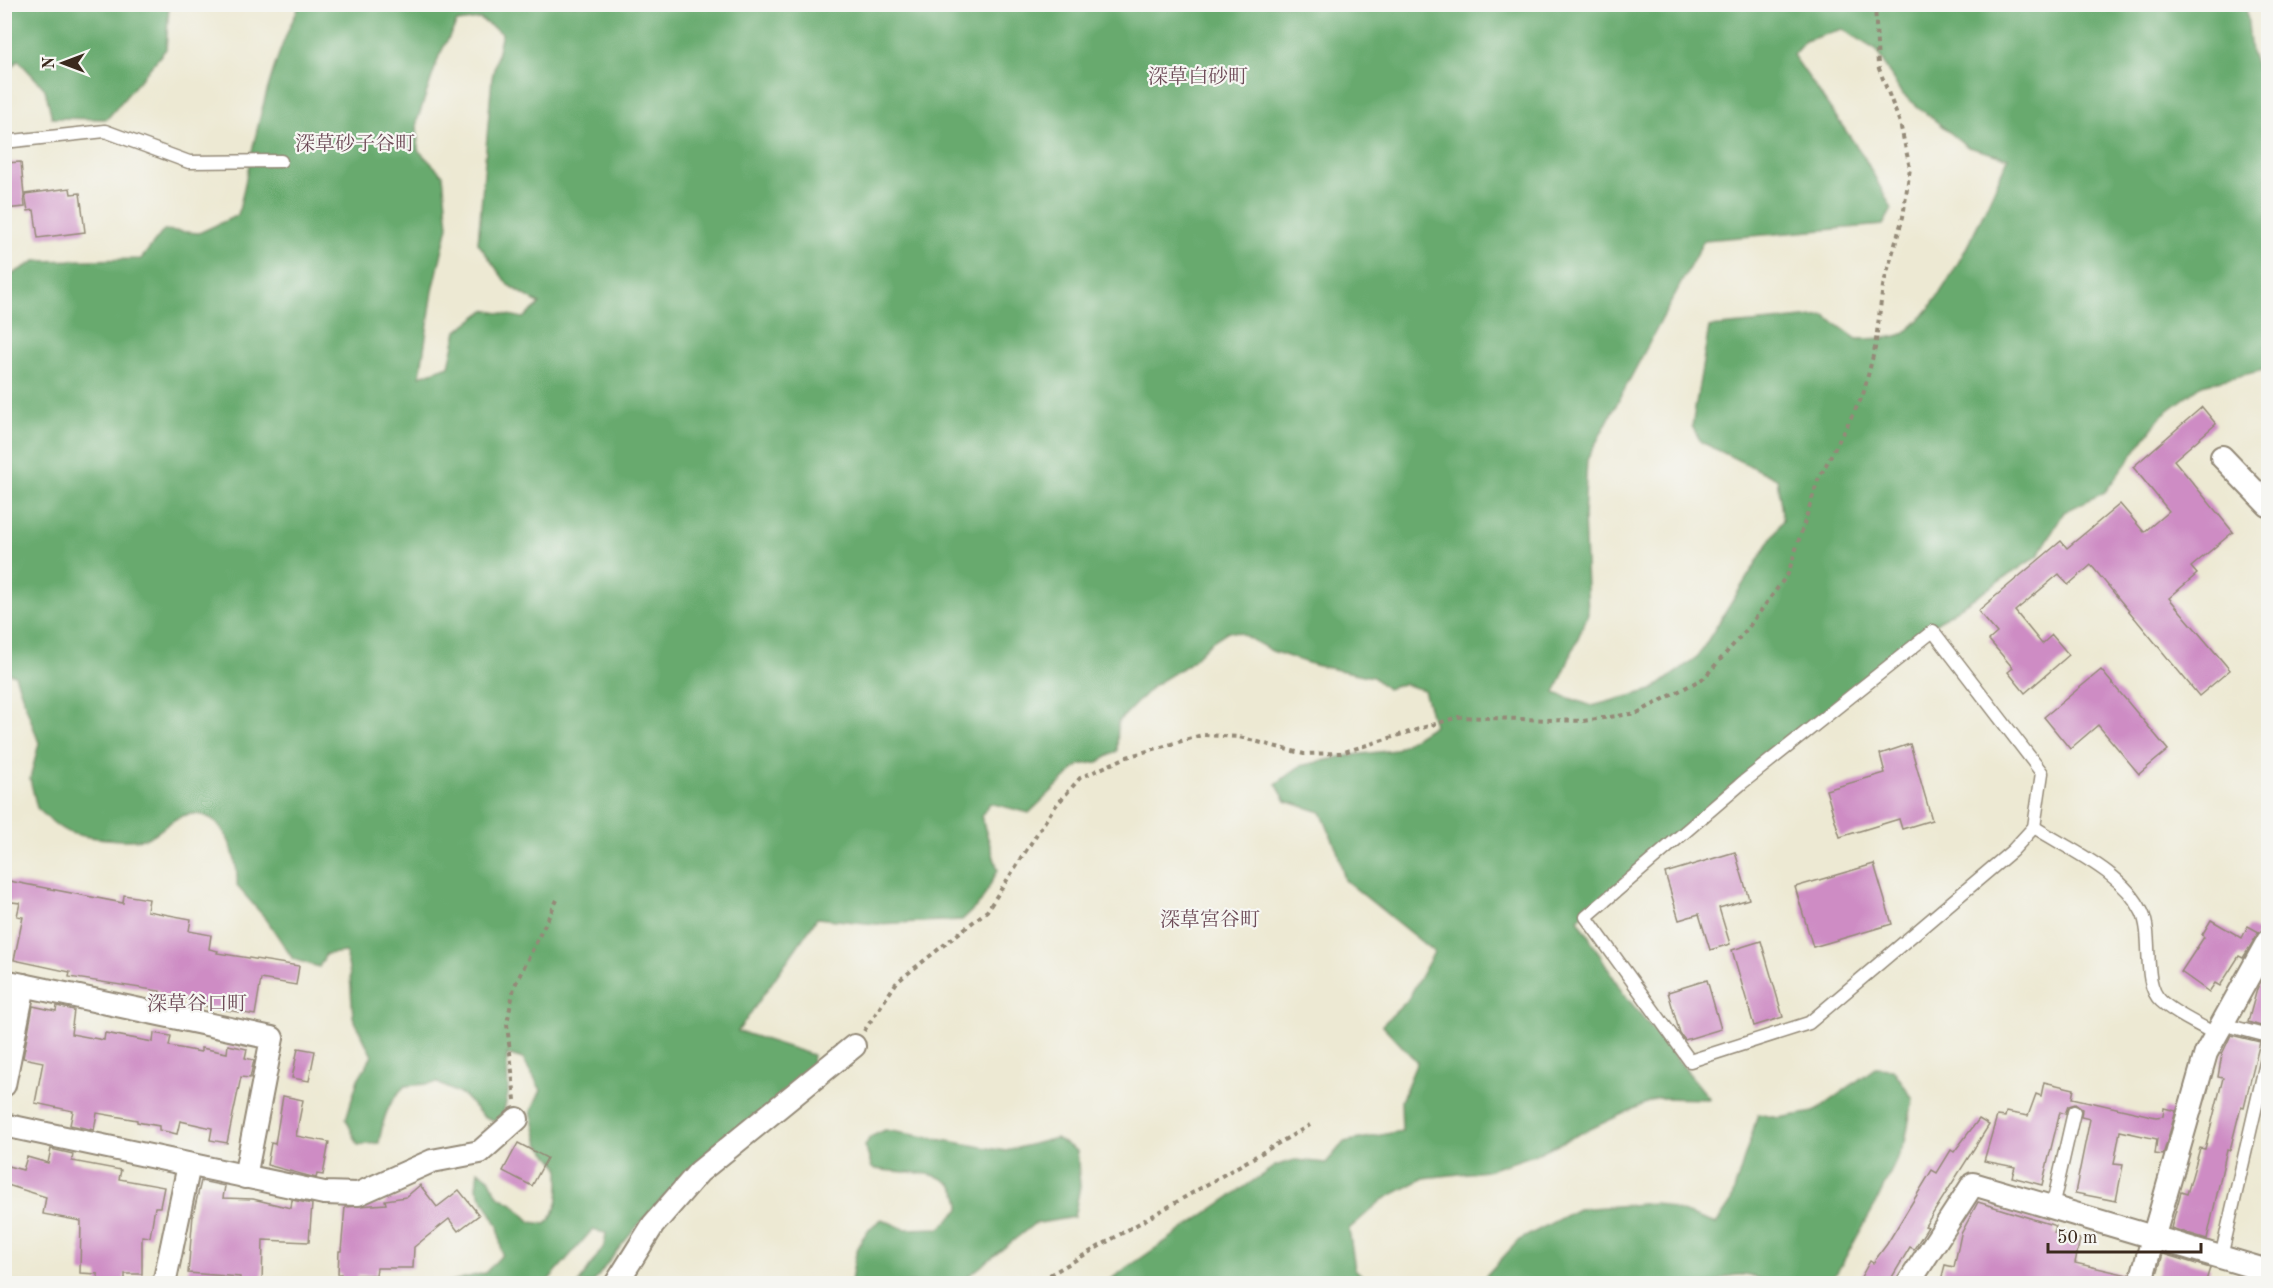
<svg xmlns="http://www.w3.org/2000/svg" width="2273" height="1288" font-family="'Old Standard TT','Noto Serif JP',serif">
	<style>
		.forest { fill: #67aa6e; stroke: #516a46; stroke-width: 1.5; fill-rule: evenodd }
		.building { fill: #ce8cc4 }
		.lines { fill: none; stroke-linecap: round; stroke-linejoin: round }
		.lane-casing { stroke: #948a78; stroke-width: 15 }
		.street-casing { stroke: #948a78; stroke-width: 26 }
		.path { stroke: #948a78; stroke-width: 4; stroke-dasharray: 4.5 4.5; stroke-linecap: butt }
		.lane { stroke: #fff; stroke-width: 12 }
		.street { stroke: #fff; stroke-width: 22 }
		.labels { text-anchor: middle; stroke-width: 4.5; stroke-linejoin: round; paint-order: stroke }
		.neighbourhood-label { font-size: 20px; fill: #6e4c58; stroke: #f6f6f2 }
	</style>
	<rect width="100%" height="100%" fill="#f6f6f2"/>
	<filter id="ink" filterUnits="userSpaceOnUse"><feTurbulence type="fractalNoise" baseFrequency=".0167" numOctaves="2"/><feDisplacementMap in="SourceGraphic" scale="12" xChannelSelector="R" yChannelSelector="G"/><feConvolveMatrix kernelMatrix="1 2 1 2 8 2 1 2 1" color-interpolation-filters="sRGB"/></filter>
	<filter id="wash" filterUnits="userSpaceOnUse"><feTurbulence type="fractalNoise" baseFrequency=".008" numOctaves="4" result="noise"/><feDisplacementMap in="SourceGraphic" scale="24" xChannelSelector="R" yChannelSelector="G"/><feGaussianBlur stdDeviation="1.35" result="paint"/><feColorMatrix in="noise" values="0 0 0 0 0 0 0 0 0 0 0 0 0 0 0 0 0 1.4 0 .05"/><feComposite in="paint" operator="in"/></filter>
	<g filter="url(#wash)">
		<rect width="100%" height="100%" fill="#ede9d3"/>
		<g class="forest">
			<polygon points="5,4 169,5 166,49 107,119 52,118 45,89 18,60 5,77"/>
			<path d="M2246 4 2251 53 2268 94V369L2202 385 2162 415 2105 492 2064 512 2038 556 1934 624 1656 850 1578 919 1623 993 1710 1099 1657 1098 1534 1155 1486 1171 1424 1178 1382 1200 1349 1229 1355 1269 1370 1283H1105L1275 1166 1295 1160 1326 1163 1344 1142 1402 1131 1401 1101 1417 1062 1382 1025 1407 1001 1434 952 1345 880 1337 850 1321 812 1286 801 1276 784 1300 766 1345 756 1395 750 1434 725 1424 690 1403 684 1387 689 1373 677 1314 665 1272 651 1240 633 1228 631 1211 642 1189 664 1153 686 1118 722 1117 751 1098 762 1079 765 1029 813 990 803 981 816 998 870 981 902 962 920 876 924 817 918 738 1031 813 1055 809 1080C779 1101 747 1121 719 1144 670 1186 630 1231 593 1283H579L604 1246 606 1233 592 1230 546 1283H444L485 1273 502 1255 498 1226 476 1187 478 1171 489 1178 498 1196 513 1204 531 1222 546 1224C561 1208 559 1188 559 1167L539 1144 531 1111 541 1090 523 1059 507 1054 508 1094 501 1123 483 1116 464 1096 438 1083 405 1086C387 1103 383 1119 379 1143L358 1145 346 1119 358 1079 372 1056 353 1017 350 975 346 952 326 954 319 967 293 959 267 920 237 886C239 856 223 803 182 816 168 820 157 837 143 839 126 842 81 838 66 831 55 826 45 815 37 808L30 779 39 743 15 675 5 672 4 279 35 261 141 259 164 230 199 233 238 215C254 144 267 69 300 5ZM480 19 502 33 492 78 478 243 508 285 540 304 523 318 485 310 457 331 449 366 420 376 433 291 448 226 443 175 418 150 417 121 439 56 457 22ZM1842 29 1876 50 1901 93 1968 147 2008 158C1989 202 1942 312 1902 334 1891 340 1869 338 1857 339L1825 316 1709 327 1692 426 1701 442 1777 479 1783 520 1698 656 1652 690 1592 706 1555 693 1588 614 1584 516 1587 460 1704 240 1883 225 1892 209 1864 157 1793 55 1805 41Z"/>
			<path d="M1875 1068 1893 1069 1913 1099 1905 1142 1874 1207 1832 1281C1816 1285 1792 1287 1776 1283 1753 1277 1736 1268 1714 1284L1479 1283 1519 1240 1578 1209 1656 1203 1716 1224 1730 1204 1758 1114 1779 1118 1814 1112Z"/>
			<path d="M885 1130 1006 1151 1056 1138 1077 1151 1080 1186 1074 1217 1034 1224 960 1283H851C854 1256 857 1235 882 1219L904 1229 940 1228 960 1209C960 1162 903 1177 872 1168L865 1146 870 1137Z"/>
		</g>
		<g id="blocks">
			<g class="building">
				<polygon points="21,162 25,207 4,209 4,163"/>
				<polygon points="70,188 71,194 80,193 85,232 38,238 34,210 28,211 25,194"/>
				<polygon points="2202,407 2216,424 2174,460 2233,532 2191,567 2197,574 2169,598 2230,670 2199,696 2091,565 2068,585 2059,574 2015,611 2042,644 2052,635 2069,655 2025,693 2008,672 2013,668 1989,640 1997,633 1978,611 2061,541 2067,548 2120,504 2144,532 2169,511 2133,467"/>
				<polygon points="2101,670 2168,750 2139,774 2098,725 2070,749 2044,717"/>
				<polygon points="1910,744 1932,820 1902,829 1899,819 1840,837 1826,790 1885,773 1880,754"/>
				<polygon points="1735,852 1749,899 1719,908 1730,944 1710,950 1699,914 1679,920 1665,873"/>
				<polygon points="1874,864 1892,924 1813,947 1795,887"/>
				<polygon points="4,880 123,903 124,895 149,899 147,911 191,919 189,931 211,935 209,949 218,951 217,953 299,966 296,985 261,979 255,1015 192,1004 193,1000 159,995 160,991 69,977 70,972 14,960 23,917 17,916 20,903 4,901"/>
				<polygon points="2211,920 2242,938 2248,926 2259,932 2243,958 2239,956 2220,986 2215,983 2209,992 2181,972 2204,937 2202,935"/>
				<polygon points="1761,941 1783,1017 1754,1026 1732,950"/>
				<polygon points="2268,968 2268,1011 2264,1027 2248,1022 2257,989"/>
				<polygon points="1707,980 1721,1029 1685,1040 1680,1034 1668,992"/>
				<polygon points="33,1006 56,1011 57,1006 74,1010 71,1034 104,1040 105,1033 153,1042 154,1033 171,1036 169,1046 201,1052 201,1048 227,1053 228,1045 247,1049 245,1058 254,1060 250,1078 241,1077 227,1143 210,1140 212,1128 180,1121 177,1134 159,1130 159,1126 137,1122 137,1120 97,1113 94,1130 70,1125 73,1111 35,1103 43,1062 23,1058"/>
				<polygon points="2231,1035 2260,1042 2244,1107 2241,1106 2230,1150 2227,1149 2207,1239 2171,1228 2181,1192 2187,1194 2200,1148 2205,1149 2223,1078 2218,1077 2222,1054"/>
				<polygon points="298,1048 315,1051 309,1081 292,1078"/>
				<polygon points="2044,1082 2074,1089 2072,1098 2156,1117 2163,1116 2164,1108 2176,1111 2163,1155 2155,1154 2157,1139 2120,1131 2114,1164 2123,1165 2116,1201 2075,1193 2090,1119 2081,1117 2082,1109 2075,1104 2068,1106 2065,1114 2060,1112 2042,1185 2012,1177 2015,1167 1984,1161 1997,1116 2005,1117 2006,1112 2028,1116 2036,1094 2041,1096"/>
				<polygon points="283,1096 303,1100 296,1136 329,1142 323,1175 317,1174 316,1178 267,1165 271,1143 275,1144"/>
				<polygon points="1979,1119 1989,1125 1925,1226 1928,1227 1914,1249 1910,1247 1888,1284 1857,1284 1870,1261 1873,1263 1887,1244 1932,1170 1937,1173 1951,1150 1954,1152"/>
				<polygon points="518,1143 547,1158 532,1186 503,1171"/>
				<polygon points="51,1149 73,1154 72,1161 121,1170 119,1179 164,1187 160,1207 155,1207 150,1237 142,1236 142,1274 125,1274 125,1284 98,1284 98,1274 80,1273 81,1221 43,1214 46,1197 4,1184 4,1165 23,1170 27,1157 48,1163"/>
				<polygon points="201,1181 225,1186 223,1198 253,1199 291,1208 292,1200 312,1204 309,1242 263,1240 262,1284 240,1284 240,1277 188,1273 193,1215"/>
				<polygon points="420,1185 437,1207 459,1190 479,1215 458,1231 449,1219 414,1247 413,1268 377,1268 376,1275 358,1275 358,1284 341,1284 341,1274 338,1274 339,1251 341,1251 345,1207 386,1204 385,1200 406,1197"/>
				<polygon points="1978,1202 2056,1226 2054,1233 2080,1239 2075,1263 2128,1275 2127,1284 1940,1284 1945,1265 1954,1267 1961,1234"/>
				<polygon points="2163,1254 2210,1268 2205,1284 2154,1284"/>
			</g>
		</g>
	</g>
	<g filter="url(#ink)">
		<use href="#blocks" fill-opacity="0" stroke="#948a78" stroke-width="1.5"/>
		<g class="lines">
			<g class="lane-casing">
				<g id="lane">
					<polyline points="4,142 105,131 189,162 281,161"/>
					<polygon points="1933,631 2042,773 2034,827 2012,851 1809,1023 1690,1061 1586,917 1742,783"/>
					<path d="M2034 827C2070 850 2123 872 2142 912 2154 937 2141 983 2161 1001 2176 1015 2199 1024 2216 1035"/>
					<polyline points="2222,1024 2268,1036"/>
					<polyline points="2052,1208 2074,1112"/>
					<polyline points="2221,1257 2268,1054"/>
				</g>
			</g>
			<g class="street-casing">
				<g id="street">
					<polyline points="2222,457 2268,505"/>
					<polyline points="4,981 272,1038 245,1177"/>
					<polyline points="4,1085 24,985"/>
					<polyline points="4,1125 324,1193 358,1194 432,1161 480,1152 517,1119"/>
					<polyline points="164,1284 189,1165"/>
					<polyline points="616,1284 653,1225 699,1172 854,1046"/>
					<polyline points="1908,1284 1973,1184 2268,1271"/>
					<polyline points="2140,1284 2206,1053 2268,941"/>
				</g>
			</g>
			<g class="path">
				<polyline points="864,1031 897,982 987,911 1053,809 1080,778 1127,757 1202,735 1239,737 1304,754 1341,753 1458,717 1583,721 1637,713 1704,678 1748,628 1788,574 1818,480 1863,395 1875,348 1883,286 1903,217 1910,168 1900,123 1878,66 1875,4"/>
				<polyline points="515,1100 507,1024 514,987 557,900"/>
				<polyline points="1034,1284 1310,1125"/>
			</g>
			<use href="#lane" class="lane"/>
			<use href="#street" class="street"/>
		</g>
	</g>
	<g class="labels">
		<g class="neighbourhood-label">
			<text x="1198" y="83">深草白砂町</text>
			<text x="355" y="150">深草砂子谷町</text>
			<text x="1210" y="926">深草宮谷町</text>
			<text x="197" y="1010">深草谷口町</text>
		</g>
	</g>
	<rect width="2273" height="1288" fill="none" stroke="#f6f6f2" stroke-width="24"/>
	<g transform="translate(63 63) rotate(270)" stroke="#f6f6f2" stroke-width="4.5" paint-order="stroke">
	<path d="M0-4.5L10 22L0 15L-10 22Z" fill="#3b2a1e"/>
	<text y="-9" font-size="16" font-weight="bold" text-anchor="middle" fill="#3b2a1e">N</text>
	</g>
	<path d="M2048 1243v9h153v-9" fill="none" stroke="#3b2a1e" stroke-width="3"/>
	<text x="2057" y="1243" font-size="18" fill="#3b2a1e" stroke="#f6f6f2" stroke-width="4.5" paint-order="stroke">50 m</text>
</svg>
